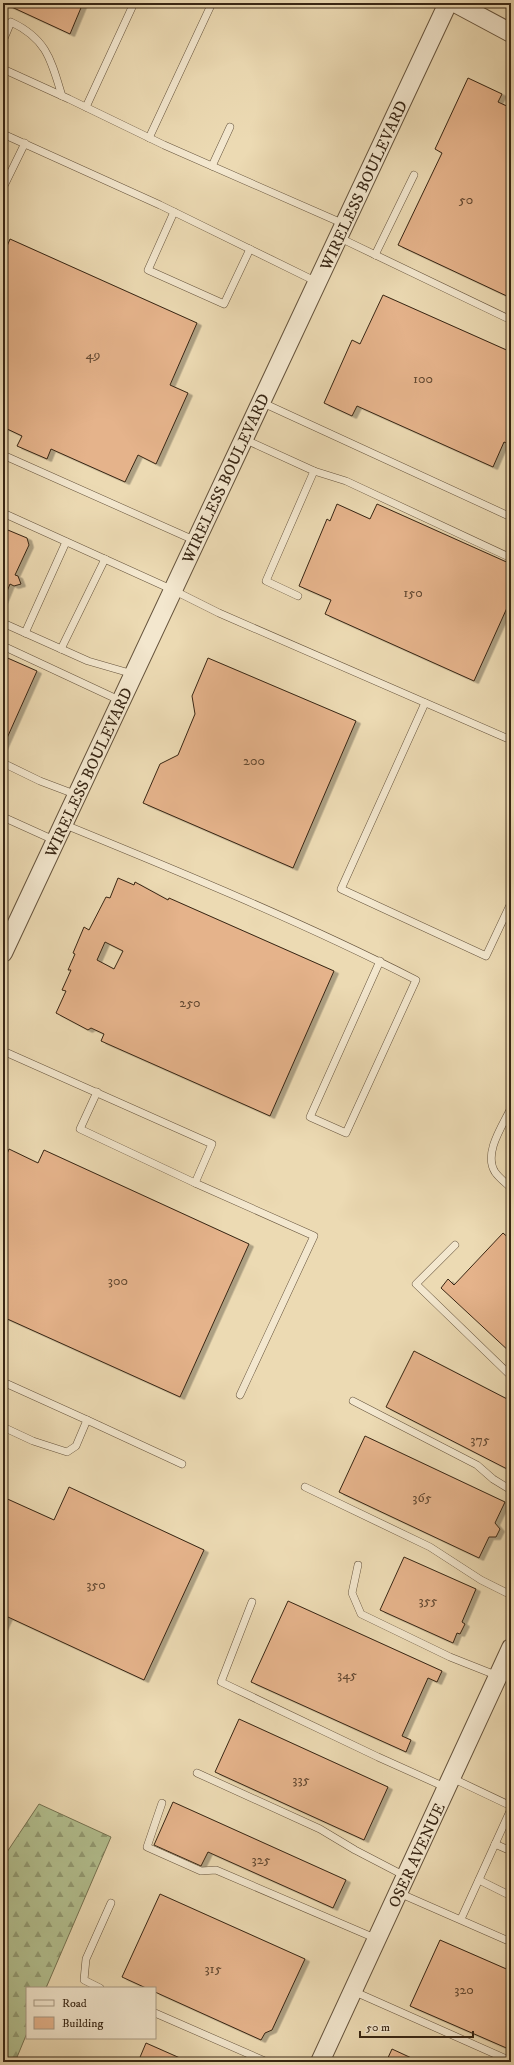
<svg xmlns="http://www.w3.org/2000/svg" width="514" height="2065" font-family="'IM FELL DW Pica',serif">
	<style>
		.forest { fill: url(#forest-firs); stroke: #767352 }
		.building { fill: #e5b38b; stroke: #382614; fill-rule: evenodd; filter: url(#shadow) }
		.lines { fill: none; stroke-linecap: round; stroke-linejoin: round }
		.service-casing { stroke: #65533c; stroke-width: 8 }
		.tertiary-casing { stroke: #65533c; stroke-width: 20 }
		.service { stroke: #f3e7ce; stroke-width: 7 }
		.tertiary { stroke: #f3e7ce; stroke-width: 18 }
		.labels { text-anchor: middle; stroke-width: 3; stroke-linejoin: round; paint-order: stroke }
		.number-label { font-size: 14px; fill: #634932 }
		.street-label { font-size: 16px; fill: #382614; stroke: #f3e7ce }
	</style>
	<defs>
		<pattern id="forest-firs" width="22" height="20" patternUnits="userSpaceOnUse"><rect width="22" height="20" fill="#b3c090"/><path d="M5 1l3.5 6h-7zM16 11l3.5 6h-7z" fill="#939c74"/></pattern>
		<filter id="shadow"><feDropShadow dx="4.5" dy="2.5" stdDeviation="0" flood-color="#0004"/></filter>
	</defs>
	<rect width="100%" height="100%" fill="#ecdab3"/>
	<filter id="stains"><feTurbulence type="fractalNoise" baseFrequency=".005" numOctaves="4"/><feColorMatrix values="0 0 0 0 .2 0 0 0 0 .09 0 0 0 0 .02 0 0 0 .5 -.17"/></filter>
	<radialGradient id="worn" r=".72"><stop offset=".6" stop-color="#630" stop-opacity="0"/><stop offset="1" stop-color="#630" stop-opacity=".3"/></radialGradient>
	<polygon class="forest" points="39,1804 111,1837 46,1988 27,1988 27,2033 15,2062 3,2062 3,1858"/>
	<g class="building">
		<polygon points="3,3 83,3 70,34"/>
		<polygon points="468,78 502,94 498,102 511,108 511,298 398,245 442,153 435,149"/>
		<polygon points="10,239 197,323 170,385 188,393 156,464 138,455 125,482 51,449 47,459 17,446 22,436 3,427 3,256"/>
		<polygon points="383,295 511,352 511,445 504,442 493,467 357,406 352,416 324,403 352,340 360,344"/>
		<polygon points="337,504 370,519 377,504 511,564 511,599 474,681 325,614 331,600 299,586 327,519 330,521"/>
		<polygon points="3,528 27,538 29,545 15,575 18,576 21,584 14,586 10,584 3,601"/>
		<polygon points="3,656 37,671 3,747"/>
		<polygon points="208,658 356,721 293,868 143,803 160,764 178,755 195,714 192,696"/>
		<path d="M118 878 134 885 135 882 168 900 169 898 334 971 270 1116 101 1041 104 1034 91 1028 88 1030 56 1013 66 991 62 990 71 970H68L75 954 73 953 84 927 89 930 106 897 110 898ZM105 942 123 951 114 969 97 960Z"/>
		<polygon points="9,1149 38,1163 44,1150 249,1244 180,1397 3,1317 3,1164"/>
		<polygon points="503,1233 511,1240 511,1353 441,1288 448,1279 454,1285"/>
		<polygon points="414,1351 511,1401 511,1471 386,1407"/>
		<polygon points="365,1436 505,1502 495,1523 500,1529 496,1537 489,1537 479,1558 339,1492"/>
		<polygon points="69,1487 204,1550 144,1680 8,1617 3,1628 3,1497 54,1520"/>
		<polygon points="404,1557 476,1589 462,1622 465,1624 460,1634 457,1633 453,1643 380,1610"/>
		<polygon points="288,1601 442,1671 437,1682 428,1678 402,1736 411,1740 406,1752 251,1682"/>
		<polygon points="239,1719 388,1787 364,1840 215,1772"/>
		<polygon points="173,1802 346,1880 333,1908 208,1852 201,1866 154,1845"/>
		<polygon points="160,1894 305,1959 272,2030 265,2033 261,2040 155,1992 155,1988 146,1988 122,1977"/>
		<polygon points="440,1940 511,1971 511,2050 410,2006"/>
		<polygon points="146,2043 189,2062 138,2062"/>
		<polygon points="392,2049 420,2062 386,2062"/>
	</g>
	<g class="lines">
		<g class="service-casing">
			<g id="service">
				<path d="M3 41 11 22C47 39 51 60 62 96"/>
				<polyline points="3,69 69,99 164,145 344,224"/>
				<polyline points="86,107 134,3"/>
				<polyline points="3,134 160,205 317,282"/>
				<polyline points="149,138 212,3"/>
				<polyline points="212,166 230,127"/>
				<polyline points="3,188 25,143"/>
				<polyline points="174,212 148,270 224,304 250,249"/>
				<polyline points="338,237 511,320"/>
				<polyline points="375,255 414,175"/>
				<polyline points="261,402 511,517"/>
				<polyline points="244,439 314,471 266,581 298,596"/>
				<polyline points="3,455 196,541"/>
				<polyline points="314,471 346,481 511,558"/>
				<polyline points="3,513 173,590 219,613 511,740"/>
				<polyline points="3,623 88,661 133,674"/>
				<polyline points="25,633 66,542"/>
				<polyline points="3,646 121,701"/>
				<polyline points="61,649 105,559"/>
				<polyline points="425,703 341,889 486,956 511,903"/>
				<polyline points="3,763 40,781 77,795"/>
				<polyline points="3,817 56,841"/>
				<path d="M63 824C183 873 302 922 416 980L346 1133 310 1117 380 961"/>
				<polyline points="3,1051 212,1144 195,1183 314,1236 240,1395"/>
				<polyline points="97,1092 80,1129 195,1183"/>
				<path d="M511 1108C503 1125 483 1153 495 1172 499 1178 506 1183 511 1188"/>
				<polyline points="455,1245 416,1284 511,1376"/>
				<polyline points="3,1382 87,1420 76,1446 67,1452 33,1441 3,1427"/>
				<polyline points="353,1401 477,1465 493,1479 511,1490"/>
				<polyline points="87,1420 182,1464"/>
				<polyline points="305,1487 430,1547 481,1580 511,1595"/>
				<polyline points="358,1565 352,1593 361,1614 450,1657 498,1676"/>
				<polyline points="252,1602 221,1682 378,1757 447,1788"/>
				<polyline points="197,1773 320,1829 355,1850 405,1876"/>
				<polyline points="452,1778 511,1806"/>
				<polyline points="162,1803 147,1847 201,1871 216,1870 377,1939"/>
				<polyline points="495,1844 511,1851"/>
				<polyline points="479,1880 511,1896"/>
				<polyline points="399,1893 511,1942"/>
				<polyline points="461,1919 511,1809"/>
				<polyline points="100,1988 84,1980 86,1959 111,1903"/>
				<polyline points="353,1991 511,2061"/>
				<polyline points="155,2013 267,2062"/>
			</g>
		</g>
		<g class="tertiary-casing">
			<g id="tertiary">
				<polyline points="455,3 511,33"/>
				<polyline points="3,953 448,3"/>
				<polyline points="320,2062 511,1648"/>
			</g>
		</g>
		<use href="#service" class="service"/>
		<use href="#tertiary" class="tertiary"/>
	</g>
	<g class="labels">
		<g class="number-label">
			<text x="466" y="204">50</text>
			<text x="93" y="359">49</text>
			<text x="423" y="383">100</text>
			<text x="413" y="597">150</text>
			<text x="254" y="765">200</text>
			<text x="190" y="1007">250</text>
			<text x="118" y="1285">300</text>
			<text x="480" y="1444">375</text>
			<text x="422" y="1502">365</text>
			<text x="96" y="1589">350</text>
			<text x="428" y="1605">355</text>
			<text x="347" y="1679">345</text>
			<text x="301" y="1784">335</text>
			<text x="261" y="1864">325</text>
			<text x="213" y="1973">315</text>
			<text x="464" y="1994">320</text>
		</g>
		<g class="street-label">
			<text transform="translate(363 185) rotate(-65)" y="6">WIRELESS BOULEVARD</text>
			<text transform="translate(225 478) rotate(-65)" y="6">WIRELESS BOULEVARD</text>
			<text transform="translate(88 772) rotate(-65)" y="6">WIRELESS BOULEVARD</text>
			<text transform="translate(416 1855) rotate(-65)" y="6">OSER AVENUE</text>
		</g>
	</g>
	<rect width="514" height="2065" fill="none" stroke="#ecdab3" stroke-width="16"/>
	<rect x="4" y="4" width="506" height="2057" fill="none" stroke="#382614" stroke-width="2"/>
	<rect x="8" y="8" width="498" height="2049" fill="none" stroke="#382614"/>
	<rect x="26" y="1987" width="130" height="52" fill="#f3e7ce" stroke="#a89a84"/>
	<rect x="34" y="2000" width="20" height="6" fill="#f3e7ce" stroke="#a89a84"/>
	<text x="62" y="2007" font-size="12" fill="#382614">Road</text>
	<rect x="34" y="2017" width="20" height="12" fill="#e5b38b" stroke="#a89a84"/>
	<text x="62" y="2027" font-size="12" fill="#382614">Building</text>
	<path d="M360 2031v6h113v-6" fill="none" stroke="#382614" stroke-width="2"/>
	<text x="366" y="2031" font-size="12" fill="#382614" stroke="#f3e7ce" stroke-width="3" paint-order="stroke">50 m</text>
	<rect width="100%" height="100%" filter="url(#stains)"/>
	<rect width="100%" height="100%" fill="url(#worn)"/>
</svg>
